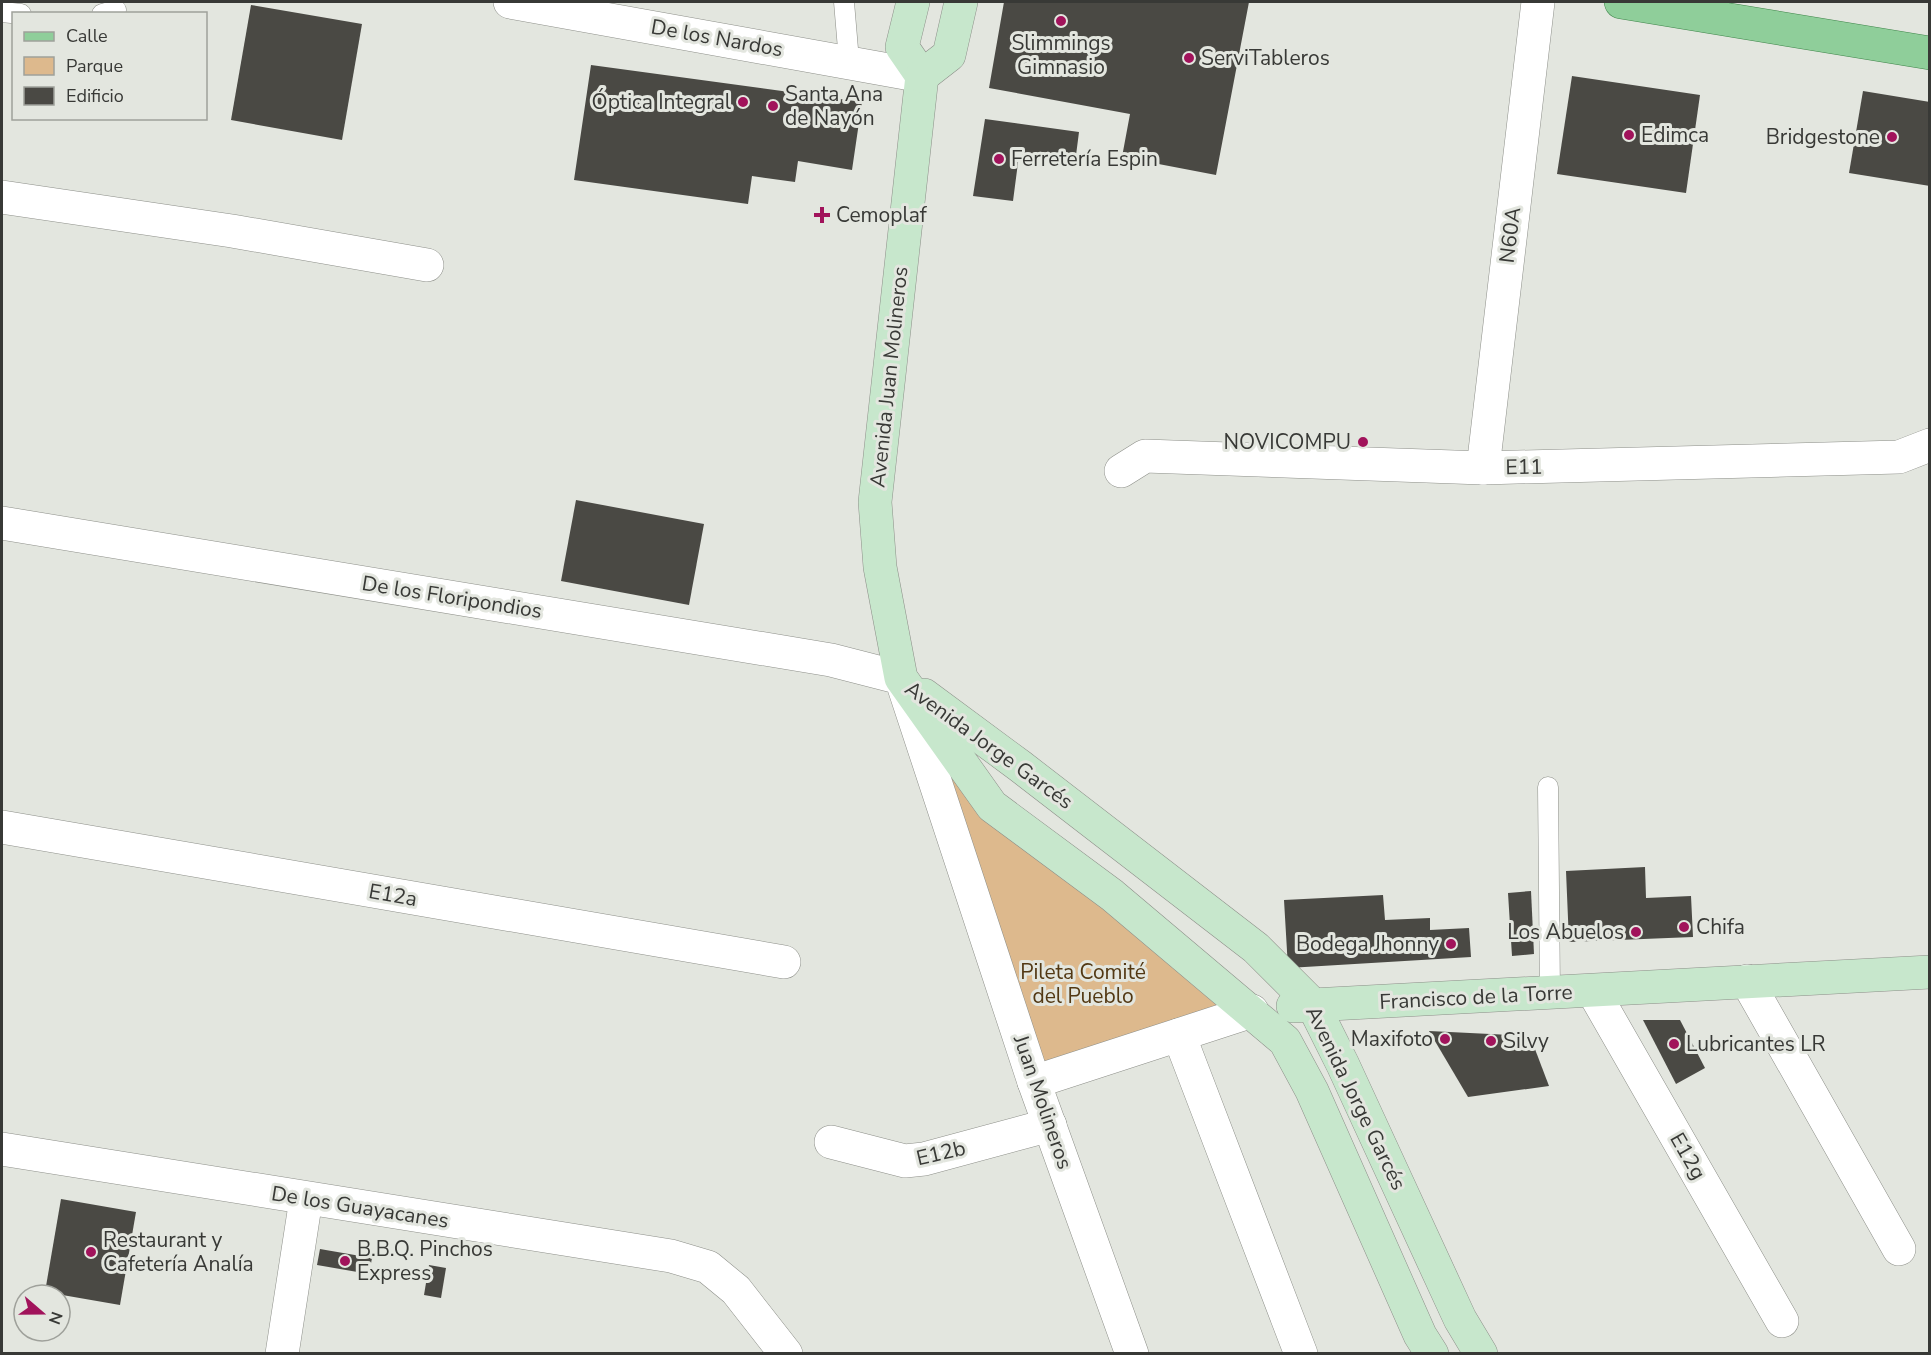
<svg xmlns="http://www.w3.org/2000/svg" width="1931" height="1355" font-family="'Nunito Sans',sans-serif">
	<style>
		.green { fill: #ddb98d }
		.building { fill: #4a4944 }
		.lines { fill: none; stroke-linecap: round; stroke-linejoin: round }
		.lane-casing { stroke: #8d8f89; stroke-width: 21 }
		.street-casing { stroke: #8d8f89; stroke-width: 34 }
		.secondary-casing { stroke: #8d8f89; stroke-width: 34 }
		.primary-casing { stroke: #40854b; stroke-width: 34 }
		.lane { stroke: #fff; stroke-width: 20 }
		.street { stroke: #fff; stroke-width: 33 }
		.secondary { stroke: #c7e7cc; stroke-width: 33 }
		.primary { stroke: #8fce9a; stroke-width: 33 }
		.poi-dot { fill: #a1135b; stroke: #e3e6df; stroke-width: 2 }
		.labels { text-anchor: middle; stroke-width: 6; stroke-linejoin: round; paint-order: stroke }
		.street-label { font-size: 21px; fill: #383936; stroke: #e3e6df }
		.poi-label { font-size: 21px; fill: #383936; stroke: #e3e6df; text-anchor: start }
		.park-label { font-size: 21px; fill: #523813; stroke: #e3e6df }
	</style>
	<rect width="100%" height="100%" fill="#e3e6df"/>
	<polygon class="green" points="916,715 981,813 1252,1011 1034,1082"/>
	<g class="building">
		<polygon points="1004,2 1249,2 1216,175 1122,157 1130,114 989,88"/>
		<polygon points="251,5 362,24 342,140 231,120"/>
		<polygon points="591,65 862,102 852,170 798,161 795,182 752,176 748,204 574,180"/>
		<polygon points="1572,76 1700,95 1686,193 1557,174"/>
		<polygon points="1863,91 1930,102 1930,186 1849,173"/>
		<polygon points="985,119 1079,132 1075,163 1019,155 1013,201 973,196"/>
		<polygon points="576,500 704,524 689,605 561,581"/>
		<polygon points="1645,867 1646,898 1691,896 1693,937 1569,942 1566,871"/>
		<polygon points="1531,891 1534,954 1512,956 1508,893"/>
		<polygon points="1383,895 1385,920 1430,918 1430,930 1469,928 1471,957 1288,968 1284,900"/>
		<polygon points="1643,1020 1680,1020 1705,1068 1676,1084"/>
		<polygon points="1429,1031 1530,1036 1549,1086 1468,1097"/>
		<polygon points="61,1199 136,1212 120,1305 45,1292"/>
		<polygon points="320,1249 372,1258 369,1274 317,1265"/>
		<polygon points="429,1265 446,1268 441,1298 424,1295"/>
	</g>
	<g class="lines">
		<g class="lane-casing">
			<g id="lane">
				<polyline points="844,2 849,61"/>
				<polyline points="2,12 21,14"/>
				<polyline points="102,14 116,10"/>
				<polyline points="1548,787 1550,994"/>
			</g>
		</g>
		<g class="street-casing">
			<g id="street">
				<polyline points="510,2 922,76"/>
				<polyline points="2,197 232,231 427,265"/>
				<polyline points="1483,468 1538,2"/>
				<polyline points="1121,471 1145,456 1483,468 1899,457 1930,445"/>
				<polyline points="2,523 831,660 901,678 1034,1082 1132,1354"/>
				<polyline points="2,827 784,962"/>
				<polyline points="1747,981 1899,1249"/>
				<polyline points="1593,991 1782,1321"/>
				<polyline points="1179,1035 1301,1354"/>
				<polyline points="1034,1082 1252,1011"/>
				<polyline points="831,1142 905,1161 924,1159 1050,1125"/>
				<polyline points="2,1149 671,1256 708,1267 736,1290 786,1354"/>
				<polyline points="282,1354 306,1199"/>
			</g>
		</g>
		<g class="secondary-casing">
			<g id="secondary">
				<polyline points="913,2 902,47 922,76 875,502 880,567 901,678 992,806 1112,895 1285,1041 1312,1091 1420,1335 1432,1354"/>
				<polyline points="922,76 949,55 961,2"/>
				<polyline points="924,695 1020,766 1256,948 1313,1005 1343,1065 1460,1319 1481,1354"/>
				<polyline points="1293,1006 1930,972"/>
			</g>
		</g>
		<g class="primary-casing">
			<polyline id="primary" points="1621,2 1930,53"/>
		</g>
		<use href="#lane" class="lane"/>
		<use href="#street" class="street"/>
		<use href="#secondary" class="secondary"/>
		<use href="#primary" class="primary"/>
	</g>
	<g class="poi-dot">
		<circle cx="1061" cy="21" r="6"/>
		<circle cx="1189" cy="58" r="6"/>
		<circle cx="743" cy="102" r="6"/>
		<circle cx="773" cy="106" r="6"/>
		<circle cx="1629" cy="135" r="6"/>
		<circle cx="1892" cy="137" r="6"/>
		<circle cx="999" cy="159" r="6"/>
		<path d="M819 206h6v6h6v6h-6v6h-6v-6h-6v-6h6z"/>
		<circle cx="1363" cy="442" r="6"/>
		<circle cx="1684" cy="927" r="6"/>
		<circle cx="1636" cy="932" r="6"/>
		<circle cx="1451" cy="944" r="6"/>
		<circle cx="1445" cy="1039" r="6"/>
		<circle cx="1491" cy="1041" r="6"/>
		<circle cx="1674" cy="1044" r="6"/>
		<circle cx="91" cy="1252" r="6"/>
		<circle cx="345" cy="1261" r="6"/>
	</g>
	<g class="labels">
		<g class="street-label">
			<text transform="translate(717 38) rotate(10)" y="7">De los Nardos</text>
			<text transform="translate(1510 235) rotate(-83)" y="7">N60A</text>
			<text transform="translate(889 377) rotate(-84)" y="7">Avenida Juan Molineros</text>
			<text transform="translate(1524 467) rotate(-1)" y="7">E11</text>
			<text transform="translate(452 597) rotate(9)" y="7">De los Floripondios</text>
			<text transform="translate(989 745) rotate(36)" y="7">Avenida Jorge Garcés</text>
			<text transform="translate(393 895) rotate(10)" y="7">E12a</text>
			<text transform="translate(1476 997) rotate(-3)" y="7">Francisco de la Torre</text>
			<text transform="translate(1356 1098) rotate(64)" y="7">Avenida Jorge Garcés</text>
			<text transform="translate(1043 1102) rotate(71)" y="7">Juan Molineros</text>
			<text transform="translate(941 1153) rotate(-13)" y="7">E12b</text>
			<text transform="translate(1688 1156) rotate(60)" y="7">E12g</text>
			<text transform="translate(360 1207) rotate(9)" y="7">De los Guayacanes</text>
		</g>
		<g class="poi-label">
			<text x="1061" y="50" text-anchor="middle">Slimmings<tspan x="1061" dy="24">Gimnasio</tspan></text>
			<text x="1201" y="65">ServiTableros</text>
			<text x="785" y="101">Santa Ana<tspan x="785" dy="24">de Nayón</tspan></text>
			<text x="731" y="109" text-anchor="end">Óptica Integral</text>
			<text x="1641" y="142">Edimca</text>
			<text x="1880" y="144" text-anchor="end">Bridgestone</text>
			<text x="1011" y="166">Ferretería Espin</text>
			<text x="836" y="222">Cemoplaf</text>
			<text x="1351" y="449" text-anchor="end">NOVICOMPU</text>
			<text x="1696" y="934">Chifa</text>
			<text x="1624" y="939" text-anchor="end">Los Abuelos</text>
			<text x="1439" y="951" text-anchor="end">Bodega Jhonny</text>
			<text x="1433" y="1046" text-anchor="end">Maxifoto</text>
			<text x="1503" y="1048">Silvy</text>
			<text x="1686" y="1051">Lubricantes LR</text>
			<text x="103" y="1247">Restaurant y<tspan x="103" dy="24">Cafetería Analía</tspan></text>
			<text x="357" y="1256">B.B.Q. Pinchos<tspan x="357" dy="24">Express</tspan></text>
		</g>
		<g class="park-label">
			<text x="1083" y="979">Pileta Comité<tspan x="1083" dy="24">del Pueblo</tspan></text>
		</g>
	</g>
	<rect width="1931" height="1355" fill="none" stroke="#383936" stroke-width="6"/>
	<rect x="12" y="12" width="195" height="108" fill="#e3e6df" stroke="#9fa19b" stroke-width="1.5"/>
	<rect x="24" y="32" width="30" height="9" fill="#8fce9a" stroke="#9fa19b" stroke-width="1.5"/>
	<text x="66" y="42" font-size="18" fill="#383936">Calle</text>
	<rect x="24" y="57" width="30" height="18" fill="#ddb98d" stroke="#9fa19b" stroke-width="1.5"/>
	<text x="66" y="72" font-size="18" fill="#383936">Parque</text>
	<rect x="24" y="87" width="30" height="18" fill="#4a4944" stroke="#9fa19b" stroke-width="1.5"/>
	<text x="66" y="102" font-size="18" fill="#383936">Edificio</text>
	<g transform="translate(42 1313) rotate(110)"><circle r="28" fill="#e3e6df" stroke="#9fa19b" stroke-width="1.5"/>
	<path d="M0-4.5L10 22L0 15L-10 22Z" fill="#a1135b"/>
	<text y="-9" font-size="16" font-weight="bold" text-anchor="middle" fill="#383936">N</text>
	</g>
</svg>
